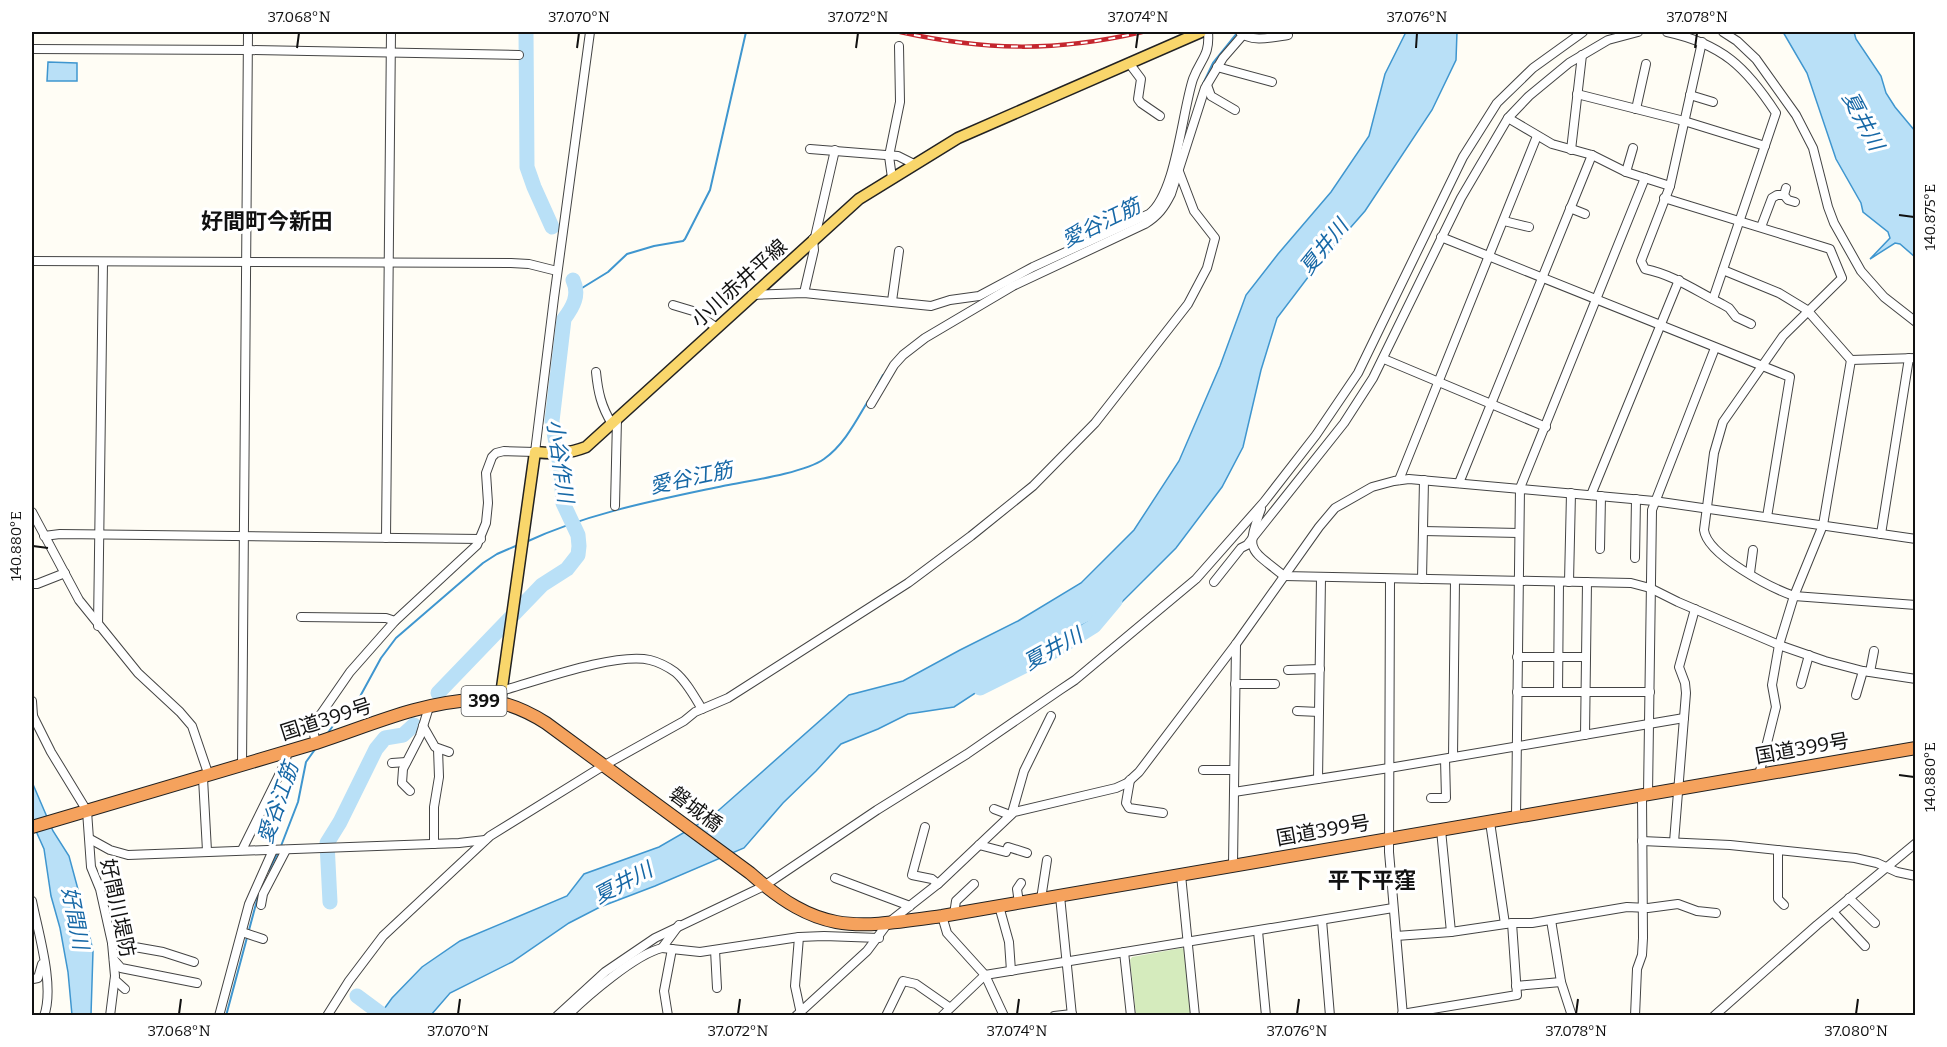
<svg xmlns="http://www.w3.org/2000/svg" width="1947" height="1047" font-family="Bitter,'Noto Sans JP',serif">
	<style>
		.green { fill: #d5ebbd }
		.water { fill: #b9e0f7; stroke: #3f96cf; stroke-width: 1.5 }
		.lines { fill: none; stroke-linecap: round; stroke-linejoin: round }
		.stream { stroke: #3f96cf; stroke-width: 2 }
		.river { stroke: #b9e0f7; stroke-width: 15 }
		.minor-casing { stroke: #444; stroke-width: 10 }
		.major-casing { stroke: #222; stroke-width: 13 }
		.highway-casing { stroke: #222; stroke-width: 14 }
		.minor { stroke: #fff; stroke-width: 8 }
		.major { stroke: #f9d66b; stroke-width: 10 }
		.highway { stroke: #f5a25d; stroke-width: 12 }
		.rail-casing { stroke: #c4262e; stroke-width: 4.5 }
		.rail { stroke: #fff; stroke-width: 2; stroke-dasharray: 7; stroke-linecap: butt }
		.ticks { fill: none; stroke: #111; stroke-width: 2 }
		.labels { text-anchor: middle; stroke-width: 6; stroke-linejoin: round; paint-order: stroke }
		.shield { fill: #fff; stroke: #585858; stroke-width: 1.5 }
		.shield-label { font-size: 18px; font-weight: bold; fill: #111 }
		.street-label { font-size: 20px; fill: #111; stroke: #fff }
		.water-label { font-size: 21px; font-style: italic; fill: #1768a6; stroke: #fff }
		.quarter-label { font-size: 22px; font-weight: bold; fill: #111; stroke: #fff }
		.neatline { fill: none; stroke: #111; stroke-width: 2 }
		.ticks-label { font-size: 15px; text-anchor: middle; fill: #111 }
	</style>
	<rect width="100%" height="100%" fill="#fffdf5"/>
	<polygon class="green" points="1182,948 1185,950 1192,1015 1136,1015 1130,960 1132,957"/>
	<g class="water">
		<polygon points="1406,32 1457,32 1456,60 1432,110 1365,211 1315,268 1277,318 1261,370 1243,447 1222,487 1176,548 1116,608 1067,633 954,707 908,714 878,729 841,744 816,771 783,803 744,848 655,886 600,907 569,923 512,962 450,993 431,1015 379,1016 392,998 422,967 460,941 567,896 584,874 659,847 711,817 849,695 903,681 960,650 1018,621 1081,583 1134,530 1179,461 1220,366 1246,295 1278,254 1331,192 1369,136 1385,74"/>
		<polygon points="1783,32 1854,32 1856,39 1881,76 1886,93 1895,107 1915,131 1915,257 1900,244 1895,243 1870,259 1890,238 1888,232 1863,212 1861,203 1836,159 1807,73"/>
		<polygon points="48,62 77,63 77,81 47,81"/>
		<polygon points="32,782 53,831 69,856 86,919 93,951 91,1015 72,1015 68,972 60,928 51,896 44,849 32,822"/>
	</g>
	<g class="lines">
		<g class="stream">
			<polyline points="1203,84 1213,63 1238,32"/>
			<polyline points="577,287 582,288 608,272 627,254 654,246 683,241 685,239 710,190 746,32"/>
			<polyline points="876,388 883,375"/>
			<path d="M526 542C588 513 657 500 723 486 749 481 804 473 824 459 844 445 856 421 868 401"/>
			<polyline points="327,734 338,719 357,702 381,658 396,638 483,563 497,554 518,545"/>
			<polyline points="281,846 298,802 306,762 316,748"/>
			<polyline points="269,870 279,851"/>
			<polyline points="226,1016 260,889"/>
		</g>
		<g class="river">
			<polyline points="526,32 527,167 534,187 552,227"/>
			<polyline points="980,688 1054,651 1094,626 1115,601"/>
			<path d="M438 693 542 585 567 569 578 555 579 546 578 535 563 503 561 471 552 421 564 319C573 307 580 295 573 280"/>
			<polyline points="330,902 327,843 340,822 376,749 385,738 403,735 414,725"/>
			<polyline points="357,996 384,1016"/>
		</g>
		<g class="minor-casing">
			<g id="minor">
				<path d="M1240 32C1250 43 1274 37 1288 35"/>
				<path d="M1667 32C1722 44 1746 67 1776 113L1713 299"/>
				<polyline points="1723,32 1737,41 1756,59 1796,115 1813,148 1828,207 1834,223 1861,271 1884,297 1916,322"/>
				<path d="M1702 42 1670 186 1641 261 1645 269C1674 275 1696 291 1722 304L1729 308 1736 317 1751 324"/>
				<polyline points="32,49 248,50 519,55"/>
				<polyline points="1129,63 1141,79 1138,99 1141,103 1160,116"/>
				<polyline points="1217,67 1272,82"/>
				<polyline points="1207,85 1211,96 1235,110"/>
				<polyline points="1577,94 1684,121 1765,146"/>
				<polyline points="1690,95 1713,102"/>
				<polyline points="1636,109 1646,64"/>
				<polyline points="1508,118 1552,144 1592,155 1626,172 1670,186"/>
				<polyline points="810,149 898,156 914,164"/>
				<polyline points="1571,150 1582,55"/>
				<polyline points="1626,172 1633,148"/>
				<polyline points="892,178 889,156 900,102 899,46"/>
				<polyline points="1786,188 1784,195 1788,200 1795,202"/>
				<path d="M1664 198 1830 249 1842 278 1783 336 1723 422 1714 453 1704 530C1707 555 1771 588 1794 596L1916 605"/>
				<polyline points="1570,208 1585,214"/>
				<polyline points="1504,221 1529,227"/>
				<polyline points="1761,227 1772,198 1777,195 1784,195"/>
				<polyline points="815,237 835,150"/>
				<polyline points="1441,237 1790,377 1767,517"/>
				<polyline points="32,261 511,263 529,264 557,271"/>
				<polyline points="1723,270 1779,293 1807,310 1851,360"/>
				<polyline points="804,293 814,250 813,239"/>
				<path d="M752 295 804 293 931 306 950 300 979 296 1033 267 1149 214C1176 194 1182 112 1193 79 1201 58 1210 56 1208 32"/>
				<polyline points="892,301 899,251"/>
				<polyline points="673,305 693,311 717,328"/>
				<polyline points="1384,359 1546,427"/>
				<polyline points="1851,360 1916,358"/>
				<path d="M596 372C598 392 601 406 612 424"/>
				<path d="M871 404 894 365 903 355 925 338 1013 286 1145 224C1158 216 1164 208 1171 194L1205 88 1223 58 1243 35"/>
				<polyline points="1399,480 1537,136"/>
				<polyline points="1459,483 1592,155"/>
				<polyline points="1591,495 1679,280"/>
				<polyline points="615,506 617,419"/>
				<path d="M1261 509C1245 553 1250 548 1284 576L1631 583 1650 588 1678 602 1779 645 1825 661 1863 671 1916 679"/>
				<polyline points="32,512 79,600 138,673 180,712 192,726 209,776"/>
				<polyline points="1423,531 1519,533"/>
				<polyline points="1881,534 1909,358"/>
				<polyline points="44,536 60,534 481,539"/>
				<polyline points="386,538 391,32"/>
				<polyline points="1600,549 1601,496"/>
				<polyline points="1635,558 1636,499"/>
				<polyline points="1750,573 1753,550"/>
				<polyline points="1422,579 1424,480"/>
				<polyline points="1390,580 1389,852 1403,1016"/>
				<polyline points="1214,582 1241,548 1247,545 1344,423 1373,378 1461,198 1508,118 1529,96 1569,63 1608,40 1638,32"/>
				<polyline points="1569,582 1571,493"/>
				<polyline points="32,584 37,584 65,573"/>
				<polyline points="301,617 386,618 395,621"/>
				<polyline points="98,626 103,262"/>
				<polyline points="1517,657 1586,657"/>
				<polyline points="1288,670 1320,669"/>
				<polyline points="1870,672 1874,651"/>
				<polyline points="1235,684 1275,684"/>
				<polyline points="1801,684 1809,655"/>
				<path d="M501 691C537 681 616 652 650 660 658 662 668 667 675 672 686 681 694 696 702 709"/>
				<polyline points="1517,692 1650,692"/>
				<polyline points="1558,692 1559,582"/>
				<polyline points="1856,695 1863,671"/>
				<polyline points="32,701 33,716"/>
				<polyline points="1297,711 1319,712"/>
				<polyline points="32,714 51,752 87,811 91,867 100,889 112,943 115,976 110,1016"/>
				<polyline points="423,726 435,747 449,752"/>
				<polyline points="1585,735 1587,582"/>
				<polyline points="316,743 313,730 314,724 350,672 395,621 477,545 486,523 488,503 486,473 492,457 496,453 504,451 535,452 554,298 590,32"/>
				<polyline points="1453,757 1455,580"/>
				<polyline points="392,763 406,762"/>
				<polyline points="242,766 248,32"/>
				<polyline points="1203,770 1234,770"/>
				<polyline points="1759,775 1776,707 1772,685 1779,645 1794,596 1823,525 1851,360"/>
				<polyline points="203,778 207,851"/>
				<polyline points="1318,779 1321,578"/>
				<polyline points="1130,780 1126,803 1129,808 1163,813"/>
				<polyline points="410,791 402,783 403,769 420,736 429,707"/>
				<polyline points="1234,792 1389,768 1684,718"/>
				<polyline points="1648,794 1652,510 1715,348"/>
				<polyline points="1431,798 1446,798 1445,759"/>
				<polyline points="994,809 1010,815"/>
				<polyline points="1012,813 1024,771 1051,716"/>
				<polyline points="1516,817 1520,488 1645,178"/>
				<polyline points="1490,822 1505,924"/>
				<polyline points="925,827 912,875 932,879 938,884"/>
				<polyline points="1441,830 1451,932"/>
				<polyline points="90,839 110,850 128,855 459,843 485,840"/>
				<polyline points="1642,841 1730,845 1855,858 1877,863 1897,872 1916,876"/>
				<polyline points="1674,842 1686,693 1685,683 1679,667 1695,609"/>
				<polyline points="434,844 434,807 439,777 438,749"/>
				<polyline points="979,845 1006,852 1008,847 1027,853"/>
				<polyline points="242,850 286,761 287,752"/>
				<polyline points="1778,850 1778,899 1784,905"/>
				<polyline points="1233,865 1236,644"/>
				<polyline points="1181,875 1195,1016"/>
				<polyline points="835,878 910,906"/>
				<polyline points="1060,896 1072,1016"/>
				<polyline points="1849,898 1875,923"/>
				<polyline points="1041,899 1047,860"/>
				<path d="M32 901C38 932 55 986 44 1016"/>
				<polyline points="1019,903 1017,889 1021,883"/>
				<polyline points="261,905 263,894 286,850"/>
				<polyline points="999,906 1009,942 1011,971"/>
				<polyline points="1833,912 1865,946"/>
				<polyline points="954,914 956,901 974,884"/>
				<polyline points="942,916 947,933 985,975 1004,1016"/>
				<polyline points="1322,920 1330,1016"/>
				<polyline points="1551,920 1561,982 1572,1016"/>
				<polyline points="679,925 662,948 700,952 799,937 824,936 879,938"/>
				<polyline points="1258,931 1266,1016"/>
				<polyline points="242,932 263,939"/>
				<polyline points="1396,936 1451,932 1512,923 1532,923 1627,907 1648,908 1678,904 1697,911 1716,913"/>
				<polyline points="799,937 795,986 801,1014"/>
				<polyline points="112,943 163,952 194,962"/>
				<polyline points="715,950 717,988"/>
				<polyline points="1124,952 1131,1016"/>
				<polyline points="114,960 121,968 197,983"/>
				<polyline points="33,979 38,978 42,964"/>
				<polyline points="115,980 125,989"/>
				<polyline points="1516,986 1561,982"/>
				<polyline points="1402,1014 1517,995 1512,923"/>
				<polyline points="219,1016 249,904 273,850"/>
				<polyline points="327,1016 349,981 383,936 490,836 603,766 684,721 695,712 728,698 908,583 971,536 1033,486 1095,423 1188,304 1207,268 1215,238 1194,211 1178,169"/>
				<polyline points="557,1016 605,972 655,938 764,886 877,810 967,754 1060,690 1075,680 1196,579 1264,502 1316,435 1358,373 1463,157 1497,103 1533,68 1583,32"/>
				<path d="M567 1016C587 996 636 954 662 948"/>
				<polyline points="668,1016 664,991 672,949"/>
				<polyline points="796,1016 867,951 888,923 939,883 1014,812 1116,788 1127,783 1139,772 1236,644 1319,527 1335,508 1372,487 1394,481 1409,479 1654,501 1916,539"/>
				<polyline points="886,1016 903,981 916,984 949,1007"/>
				<polyline points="942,1016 985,975 1393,908"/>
				<polyline points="1054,1016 1072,1014"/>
				<polyline points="1635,1016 1637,969 1642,955 1643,938 1642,796"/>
				<polyline points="1714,1016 1817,925 1916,843"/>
			</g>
		</g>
		<g class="major-casing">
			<path id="major" d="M500 702 535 452C553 454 568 454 586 447L859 199 958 138 1201 32"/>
		</g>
		<g class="highway-casing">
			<path id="highway" d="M32 827C126 800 221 772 316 743 366 727 420 702 474 700 501 699 524 709 546 723L750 873C821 936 855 928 942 916L1916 748"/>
		</g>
		<use href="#minor" class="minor"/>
		<use href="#major" class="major"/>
		<use href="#highway" class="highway"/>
		<g class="rail-casing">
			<path id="rail" d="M900 32C987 51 1056 52 1142 32"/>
		</g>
		<use href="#rail" class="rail"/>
	</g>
	<path class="ticks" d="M297 48 299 33M577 48 579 33M856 48 858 33M1136 48 1138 33M1416 48 1417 33M1695 48 1697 33M1899 215 1914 217M33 546 48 548M1899 775 1914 777M179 1014 181 999M458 1014 460 999M738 1014 740 999M1017 1014 1019 999M1297 1014 1299 999M1576 1014 1578 999M1856 1014 1858 999"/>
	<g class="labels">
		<rect class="shield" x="461.5" y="686" width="45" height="30" rx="4.5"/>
		<g class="shield-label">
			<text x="484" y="707">399</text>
		</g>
		<g class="street-label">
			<text transform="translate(739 283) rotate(-42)" y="7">小川赤井平線</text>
			<text transform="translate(326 719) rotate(-18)" y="7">国道399号</text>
			<text transform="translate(1802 748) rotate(-10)" y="7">国道399号</text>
			<text transform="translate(696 809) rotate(37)" y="7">磐城橋</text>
			<text transform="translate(1323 830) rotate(-10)" y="7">国道399号</text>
			<text transform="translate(118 908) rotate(78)" y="7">好間川堤防</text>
		</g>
		<g class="water-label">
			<text transform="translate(1863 121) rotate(62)" y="7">夏井川</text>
			<text transform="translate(1101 223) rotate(-26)" y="7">愛谷江筋</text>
			<text transform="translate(1324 247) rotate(-51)" y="7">夏井川</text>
			<text transform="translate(560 461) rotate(82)" y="7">小谷作川</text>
			<text transform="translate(691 478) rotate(-12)" y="7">愛谷江筋</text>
			<text transform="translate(1053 649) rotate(-29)" y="7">夏井川</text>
			<text transform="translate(278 803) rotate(-71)" y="7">愛谷江筋</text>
			<text transform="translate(623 883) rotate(-28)" y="7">夏井川</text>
			<text transform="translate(75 918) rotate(79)" y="7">好間川</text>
		</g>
		<g class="quarter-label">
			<text x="267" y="229">好間町今新田</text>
			<text x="1372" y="888">平下平窪</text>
		</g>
	</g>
	<rect width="1947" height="1047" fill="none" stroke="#ffffff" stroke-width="66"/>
	<rect x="33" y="33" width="1881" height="981" class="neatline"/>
	<g class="ticks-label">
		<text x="299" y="22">37.068°N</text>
		<text x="579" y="22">37.070°N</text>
		<text x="858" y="22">37.072°N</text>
		<text x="1138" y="22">37.074°N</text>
		<text x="1417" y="22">37.076°N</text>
		<text x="1697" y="22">37.078°N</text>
		<text transform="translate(1930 217) rotate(-90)" y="5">140.875°E</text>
		<text transform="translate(16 546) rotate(-90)" y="5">140.880°E</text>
		<text transform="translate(1930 777) rotate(-90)" y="5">140.880°E</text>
		<text x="179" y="1036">37.068°N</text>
		<text x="458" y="1036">37.070°N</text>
		<text x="738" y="1036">37.072°N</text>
		<text x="1017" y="1036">37.074°N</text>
		<text x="1297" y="1036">37.076°N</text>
		<text x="1576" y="1036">37.078°N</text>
		<text x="1856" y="1036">37.080°N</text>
	</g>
</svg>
